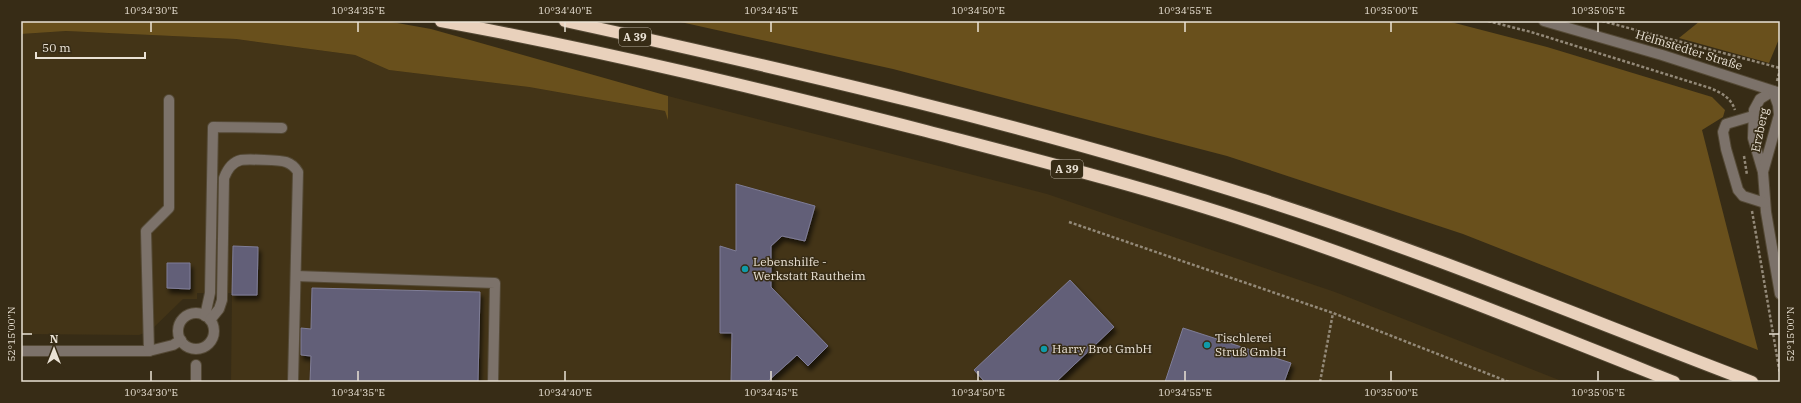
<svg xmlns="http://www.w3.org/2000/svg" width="1801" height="403" font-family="'IBM Plex Serif',serif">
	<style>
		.built { fill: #433417 }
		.green { fill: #69501c }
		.building { fill: #625f78; stroke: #7f7d97; filter: url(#shadow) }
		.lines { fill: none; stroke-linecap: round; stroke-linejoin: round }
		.minor-casing { stroke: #544935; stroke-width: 12 }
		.highway-casing { stroke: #544935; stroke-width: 14 }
		.path { stroke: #938978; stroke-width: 2.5; stroke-dasharray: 3 2; stroke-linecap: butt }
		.minor { stroke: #7c726a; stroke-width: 10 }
		.highway { stroke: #e9d1bc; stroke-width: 12 }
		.ticks { fill: none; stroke: #eae2d5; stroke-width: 1.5 }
		.culture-dot { fill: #0f9aa8; stroke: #372c16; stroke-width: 1.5 }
		.labels { text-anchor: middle; stroke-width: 3; stroke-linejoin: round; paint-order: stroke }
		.shield { fill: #372c16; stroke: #b4ab9c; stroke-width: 1 }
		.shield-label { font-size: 11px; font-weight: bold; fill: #eae2d5 }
		.street-label { font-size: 12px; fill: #eae2d5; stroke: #372c16 }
		.poi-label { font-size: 12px; fill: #eae2d5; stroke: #372c16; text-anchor: start }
		.neatline { fill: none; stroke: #eae2d5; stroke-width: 1.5 }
		.ticks-label { font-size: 10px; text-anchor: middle; fill: #eae2d5 }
	</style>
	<defs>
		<filter id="shadow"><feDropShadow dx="2.5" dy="4.5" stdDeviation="2" flood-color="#0009"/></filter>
	</defs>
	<rect width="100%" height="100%" fill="#372c16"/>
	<polygon class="built" points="66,31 236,39 355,55 389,70 529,87 665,111 668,119 668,96 1047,194 1335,292 1564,382 231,382 232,293 197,293 197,299 183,299 150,331 139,335 21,334 21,34"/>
	<g class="green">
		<polygon points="21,21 386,21 431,29 668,96 668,120 665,111 529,87 389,70 355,55 236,39 66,31 21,34"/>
		<polygon points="676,21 1447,21 1547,47 1712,97 1725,110 1723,117 1702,130 1758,350 1463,234 1227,156 893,69"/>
		<polygon points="1700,21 1777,21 1780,23 1779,39 1769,63 1679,38"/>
	</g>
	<g class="building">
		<polygon points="736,184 815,206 805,241 782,236 771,246 771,287 828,346 808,366 797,355 767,382 731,382 732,333 720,333 720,246 736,251"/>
		<polygon points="233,246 258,247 257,295 232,295"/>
		<polygon points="167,263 190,263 190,289 167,288"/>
		<polygon points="1070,280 1114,327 1056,382 985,382 974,370"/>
		<polygon points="312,288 480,292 478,382 310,382 311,356 301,355 301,328 311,329"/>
		<polygon points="1183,328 1291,363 1284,382 1165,382"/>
	</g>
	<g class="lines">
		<g class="minor-casing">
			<g id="minor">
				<polyline points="1544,21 1662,55 1780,93"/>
				<polyline points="1773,91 1760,99 1754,110 1753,138 1763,172 1766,212 1780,294"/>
				<polyline points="1753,116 1726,124 1723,132 1726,149 1738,190 1743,196 1765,203"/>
				<polyline points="1763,172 1779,115 1778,105 1773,91"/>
				<polyline points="296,276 495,283 493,382"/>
				<circle cx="196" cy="331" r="18"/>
				<polyline points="205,316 210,293 213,127 282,128"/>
				<path d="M210 320 219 309 222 300 224 178C227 170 232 162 241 160 247 159 281 160 286 162 292 164 295 167 298 172L293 382"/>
				<polyline points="21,351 149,351 173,345 181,340"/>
				<polyline points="149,351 146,231 169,208 169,100"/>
				<polyline points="196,382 196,365"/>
			</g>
		</g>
		<g class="highway-casing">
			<g id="highway">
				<path d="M441 21C604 51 765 90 926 131 1037 160 1148 188 1256 224 1397 271 1536 327 1674 382"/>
				<path d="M565 21C798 72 1032 126 1260 199 1427 252 1589 320 1752 382"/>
			</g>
		</g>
		<g class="path">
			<path d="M1488 21 1531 32 1710 88C1722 93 1731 98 1735 110"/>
			<polyline points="1602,21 1780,68"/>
			<polyline points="1777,81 1780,70"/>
			<polyline points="1744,156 1747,175"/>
			<polyline points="1752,211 1780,374"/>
			<polyline points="1069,222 1333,313 1509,382"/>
			<polyline points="1320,382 1333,313"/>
		</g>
		<use href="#minor" class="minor"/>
		<use href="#highway" class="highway"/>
	</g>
	<path class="ticks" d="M151 22V32M358 22V32M565 22V32M771 22V32M978 22V32M1185 22V32M1391 22V32M1598 22V32M22 334H32M1769 334H1779M151 371V381M358 371V381M565 371V381M771 371V381M978 371V381M1185 371V381M1391 371V381M1598 371V381"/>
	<g class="culture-dot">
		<circle cx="745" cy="269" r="4"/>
		<circle cx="1207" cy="345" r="4"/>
		<circle cx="1044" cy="349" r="4"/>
	</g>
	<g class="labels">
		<g class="shield">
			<rect x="619" y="28" width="32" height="18" rx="3"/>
			<rect x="1051" y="160" width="32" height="18" rx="3"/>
		</g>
		<g class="shield-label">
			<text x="635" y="41">A 39</text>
			<text x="1067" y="173">A 39</text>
		</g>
		<g class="street-label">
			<text transform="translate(1689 50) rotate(17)" y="4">Helmstedter Straße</text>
			<text transform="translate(1760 130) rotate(-78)" y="4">Erzberg</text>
		</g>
		<g class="poi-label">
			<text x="753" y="266">Lebenshilfe -<tspan x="753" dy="14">Werkstatt Rautheim</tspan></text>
			<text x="1215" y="342">Tischlerei<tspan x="1215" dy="14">Struß GmbH</tspan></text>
			<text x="1052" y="353">Harry Brot GmbH</text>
		</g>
	</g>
	<rect width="1801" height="403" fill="none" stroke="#372c16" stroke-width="44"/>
	<g transform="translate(54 349)" stroke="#372c16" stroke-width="3" paint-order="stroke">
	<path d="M0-3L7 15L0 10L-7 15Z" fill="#eae2d5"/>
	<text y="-6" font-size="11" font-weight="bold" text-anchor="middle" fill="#eae2d5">N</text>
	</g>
	<path d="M36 52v6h109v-6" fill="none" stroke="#eae2d5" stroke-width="2"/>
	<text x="42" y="52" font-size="12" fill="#eae2d5" stroke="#372c16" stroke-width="3" paint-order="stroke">50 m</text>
	<rect x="22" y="22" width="1757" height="359" class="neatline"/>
	<g class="ticks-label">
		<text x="151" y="14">10°34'30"E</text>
		<text x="358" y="14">10°34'35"E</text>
		<text x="565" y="14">10°34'40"E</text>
		<text x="771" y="14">10°34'45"E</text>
		<text x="978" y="14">10°34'50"E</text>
		<text x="1185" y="14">10°34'55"E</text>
		<text x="1391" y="14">10°35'00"E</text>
		<text x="1598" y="14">10°35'05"E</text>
		<text transform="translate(11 334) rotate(-90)" y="4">52°15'00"N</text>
		<text transform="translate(1790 334) rotate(-90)" y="4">52°15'00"N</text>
		<text x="151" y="396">10°34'30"E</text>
		<text x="358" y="396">10°34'35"E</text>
		<text x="565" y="396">10°34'40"E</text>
		<text x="771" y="396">10°34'45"E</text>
		<text x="978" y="396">10°34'50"E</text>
		<text x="1185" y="396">10°34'55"E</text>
		<text x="1391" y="396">10°35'00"E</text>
		<text x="1598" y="396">10°35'05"E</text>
	</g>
</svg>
